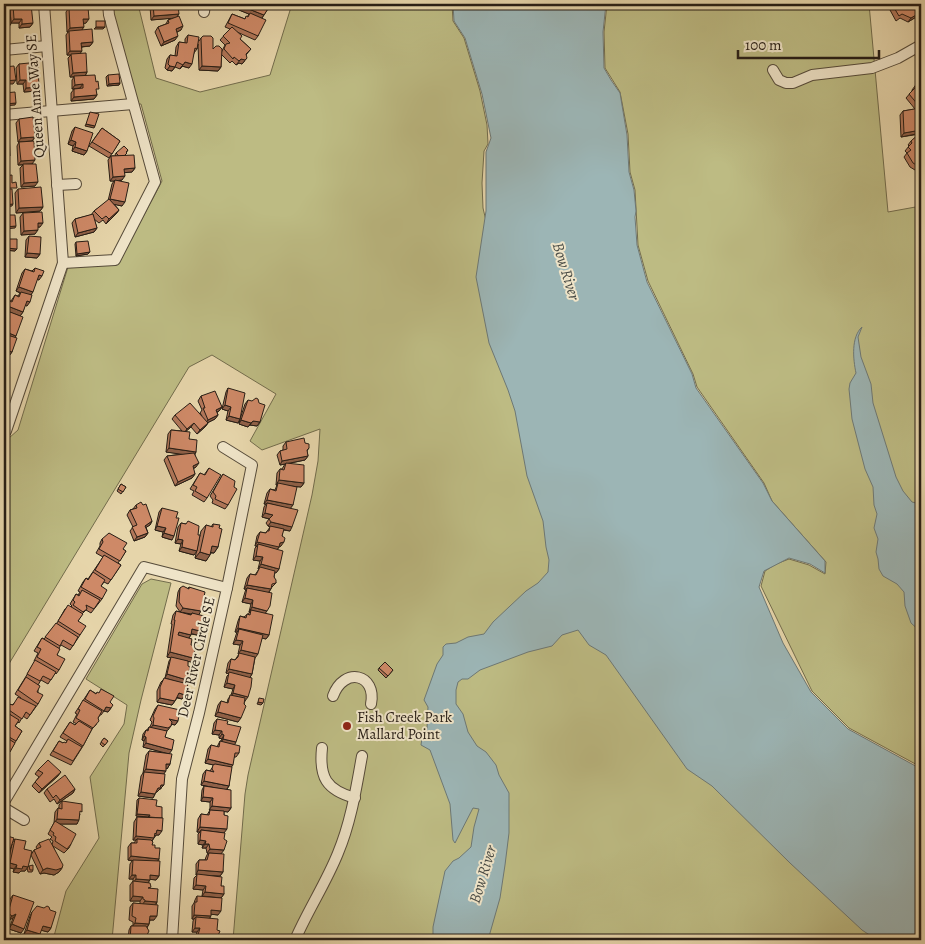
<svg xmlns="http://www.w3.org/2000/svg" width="925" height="944" font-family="Alegreya,serif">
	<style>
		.green { fill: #bdbb83; stroke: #726c4c }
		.water { fill: #9cb5b5; stroke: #6d7875 }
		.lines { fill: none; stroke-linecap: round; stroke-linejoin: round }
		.minor-casing { stroke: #564b3a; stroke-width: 12 }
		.minor { stroke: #efe4c8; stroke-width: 10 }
		.wall { fill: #b17659; stroke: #261d15 }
		.shaded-wall { fill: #906048; stroke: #261d15 }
		.building { fill: #ce8967; stroke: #261d15 }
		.poi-dot { fill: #8f2418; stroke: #efe4c8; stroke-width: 2 }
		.labels { text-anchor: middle; stroke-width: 4; stroke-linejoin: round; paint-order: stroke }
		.street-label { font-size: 15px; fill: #261d15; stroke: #efe4c8 }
		.poi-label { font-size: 15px; fill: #261d15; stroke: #efe4c8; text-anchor: start }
		.water-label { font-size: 16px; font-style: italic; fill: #494b45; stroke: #efe4c8 }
	</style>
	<rect width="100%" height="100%" fill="#e6d5aa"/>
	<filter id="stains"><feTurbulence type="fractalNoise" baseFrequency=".004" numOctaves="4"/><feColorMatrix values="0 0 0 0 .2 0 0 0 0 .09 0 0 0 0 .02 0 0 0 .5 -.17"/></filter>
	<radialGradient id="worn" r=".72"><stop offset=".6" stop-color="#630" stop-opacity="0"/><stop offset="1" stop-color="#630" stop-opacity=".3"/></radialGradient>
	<g class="green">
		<polygon points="108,4 138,4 156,78 200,92 270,75 292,4 452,4 453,21 464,38 480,91 487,125 488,144 484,151 482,183 483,208 490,238 921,940 233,940 245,794 248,775 312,495 318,461 320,429 262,450 250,441 276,394 212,355 189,367 4,672 4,439 9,438 18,430 68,267 118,264 162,181 141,104 133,104"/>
		<polygon points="607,4 869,4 888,212 921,206 921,767 849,728 812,691 761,586 765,571 776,564 789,559 809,565 825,574 826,562 772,501 764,483 697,387 693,374 648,281 638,245 635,190 630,172 628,134 620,92 605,68 604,32"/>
		<polygon points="151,579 171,583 141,700 129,753 112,940 53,940 66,891 99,838 90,777 124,724 127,705 86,679 142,584"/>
	</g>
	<g class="water">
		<polygon points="453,4 606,4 603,32 604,68 611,80 620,93 627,135 629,172 634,190 636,211 635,217 637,245 647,282 692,374 696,388 763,483 772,501 825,561 825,573 810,564 789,558 764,571 759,587 783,643 811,692 848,729 921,769 921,940 877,940 862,930 790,863 712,786 687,769 606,655 589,645 578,630 562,635 552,646 528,652 480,670 468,679 462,679 458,682 456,690 456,704 463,714 468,732 477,746 486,752 496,765 499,775 509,793 509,833 505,865 500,898 488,940 433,940 433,927 445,871 453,861 459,858 471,847 474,827 479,809 473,808 455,843 453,840 450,804 430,750 421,745 422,738 427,729 428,707 424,700 437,664 443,655 443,647 446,644 456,643 468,637 484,634 493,622 526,591 538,583 548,572 549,560 546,547 543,521 527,476 515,411 508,390 489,343 476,277 486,211 486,152 491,138 482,94 465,38 454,21"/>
		<path d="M862 327 858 337 861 357 871 384 873 403 896 477 903 491 912 502 916 503 921 500V515L919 519 917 532 919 543 921 580V632L911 623 905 606 904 592 897 584 883 576 879 569 878 559 876 552 878 539 874 528 877 514 874 505 873 487 865 469 852 419 849 389 850 383 856 373C853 359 851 337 862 327Z"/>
	</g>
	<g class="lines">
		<g class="minor-casing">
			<g id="minor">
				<polyline points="204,12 205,4"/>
				<polyline points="4,50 47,46"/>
				<polyline points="773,70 779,80 786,83 793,83 812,75 872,68 898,58 921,45"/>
				<polyline points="4,115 133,104"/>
				<polyline points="57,185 76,184"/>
				<polyline points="63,263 115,260 155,182 109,15 108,4"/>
				<polyline points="4,431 6,431 63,263 44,4"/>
				<polyline points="223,447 252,465 227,588"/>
				<path d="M333 696C344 666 377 674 371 704"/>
				<path d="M322 748C319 777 326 790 355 798"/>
				<polyline points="4,802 144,567 227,588 199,713 182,779 172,940"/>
				<polyline points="4,808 24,820"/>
				<path d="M295 940C308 910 326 883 338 853 351 822 356 789 362 756"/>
			</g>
		</g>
		<use href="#minor" class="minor"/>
	</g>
	<g class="wall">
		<polygon points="62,4 88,4 85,7 86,23 84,23 82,30 93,42 90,46 82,47 80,54 87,72 85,76 96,92 97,95 94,99 71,101 71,93 74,89 80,88 72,89 72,80 74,77 70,77 68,58 71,55 67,55 66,35 68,32 67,32 66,12 68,9 62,9"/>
		<polygon points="151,4 170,4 178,16 181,30 177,32 175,40 161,46 155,32 158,27 166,24 168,20 172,18 151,20 150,6"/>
		<polygon points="241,4 271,4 262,18 258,36 255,40 237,32 240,39 251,49 246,55 244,62 242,64 239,63 236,65 232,61 230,63 221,54 221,67 218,71 199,70 198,44 197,49 194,53 189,68 182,66 180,69 175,67 172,71 167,70 165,68 167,59 170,55 175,56 176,47 179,42 185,43 185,39 188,35 199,41 201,38 213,49 221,53 225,45 220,40 230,29 225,27 232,14 245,19 247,17 249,14 239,10"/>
		<polygon points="921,4 921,14 908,22 900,18 896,21 890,10 893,6"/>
		<polygon points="13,5 33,23 30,27 19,28 19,23 11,23 10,9"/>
		<polygon points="19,64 29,67 39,87 37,91 24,92 23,84 17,84 16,68"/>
		<polygon points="108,75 120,83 119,85 107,86 106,77"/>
		<polygon points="921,84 921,108 920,108 921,165 915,170 910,167 904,157 907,153 905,151 909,146 908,145 911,141 920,134 901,137 900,115 903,111 915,109 906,98 912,91 912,90 915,86 920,85"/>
		<polygon points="19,119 35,137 32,141 18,142 16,123"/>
		<polygon points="75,127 87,151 84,155 72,151 73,146 68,144 72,131"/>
		<polygon points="102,128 120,141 109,158 89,146"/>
		<polygon points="19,142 33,164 35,186 21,187 20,168 23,165 18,165 17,146"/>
		<polygon points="128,150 125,155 135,168 132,172 124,172 122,180 119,181 122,206 114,204 119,210 116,214 106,224 103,220 99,223 94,219 97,228 94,232 75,237 72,223 75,219 91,215 94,211 108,201 112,184 114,181 110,181 108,160 111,156 116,156 115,155 116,153"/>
		<polygon points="18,189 43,207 40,211 16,213 15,193"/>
		<polygon points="23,213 40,227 38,227 35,234 21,235 20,217"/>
		<polygon points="29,236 40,254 37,258 25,257 26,240"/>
		<polygon points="6,239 15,251 4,250 5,241"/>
		<polygon points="76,242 88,254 76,256 75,244"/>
		<polygon points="35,268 39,280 37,279 27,306 25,305 23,312 20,316 12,352 9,356 7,355 4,362 4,325 7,316 10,312 4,310 4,304 7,300 11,301 15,295 18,296 20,293 16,291 22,273 25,269 32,271"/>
		<polygon points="228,388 240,419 245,404 248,400 260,422 257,426 250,425 248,427 239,424 240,419 238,423 226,420 228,411 222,409 226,392"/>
		<polygon points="201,396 222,407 219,411 217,412 218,415 215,419 207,423 208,423 205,427 197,434 191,427 186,431 189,439 196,452 195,454 196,467 193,469 195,474 192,478 175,486 164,460 167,456 183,454 166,452 168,434 171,430 182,431 172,419 175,415 202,416 200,413 202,410 198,401"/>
		<polygon points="286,442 305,443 309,448 307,451 308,456 305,460 291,463 304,483 301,487 291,486 293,505 290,508 290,531 283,530 282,536 281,546 279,547 277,550 279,569 276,573 275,572 274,577 276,583 272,587 269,592 265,613 269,635 266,639 262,638 255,658 252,674 250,677 245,701 238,722 215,716 218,705 221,701 227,703 228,699 231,695 233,689 224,687 227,676 229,674 226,673 228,663 231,659 235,660 239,654 238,654 240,645 233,644 237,632 235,632 238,621 240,616 244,617 250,612 249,612 251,604 242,602 245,592 246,589 244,589 247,578 250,574 255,575 259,569 258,569 260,561 253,560 255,548 257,546 255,546 257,536 260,532 266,533 270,527 268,526 266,523 269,519 262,517 264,507 266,504 264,504 267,493 270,489 275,490 277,485 276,485 277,473 280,469 282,469 285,464 280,465 277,455 280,451 283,450 283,446"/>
		<polygon points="209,468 207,498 204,502 192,495 194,491 190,489 200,473 204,475"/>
		<polygon points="223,474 228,505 225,509 212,503 213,500 210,496"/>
		<polygon points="121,484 126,487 121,494 117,491"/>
		<polygon points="136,505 152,521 150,525 146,527 148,533 145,537 134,541 130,531 133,527 127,515 130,510 133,509"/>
		<polygon points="162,508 172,540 162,537 163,532 155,530 159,512"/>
		<polygon points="181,523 186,524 194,555 179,551 181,544 175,543 178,527"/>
		<polygon points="213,524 219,528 218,547 214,553 211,553 206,561 195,558 201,531 206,525 211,527"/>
		<polygon points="102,539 126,551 118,563 121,565 108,584 104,582 101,586 102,599 91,613 86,610 82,614 78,621 80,635 70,650 61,645 59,648 57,655 59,670 56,674 55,673 48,684 41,680 38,685 38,704 27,719 23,716 19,723 18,722 15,726 22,731 7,756 4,754 4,716 5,714 4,712 4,711 9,704 12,705 21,698 15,694 25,678 35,661 34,661 38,653 34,651 42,638 44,639 57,623 65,609 71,607 72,606 70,604 76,594 78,595 80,592 78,591 83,582 86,578 88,579 103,557 96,553 100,546 100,543"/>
		<polygon points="189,587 199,615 200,631 197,635 191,634 189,638 193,658 191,662 188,661 185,683 182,699 177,698 172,705 157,702 157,691 161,682 165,678 169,661 171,658 167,657 172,624 171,624 173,615 176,611 191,615 191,614 180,612 176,606 178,592 180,588 188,589"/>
		<polygon points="379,668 393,670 386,678 378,670"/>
		<polygon points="90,690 110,702 111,708 108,712 104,711 101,715 100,715 98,718 96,725 92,729 83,746 71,765 50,755 59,741 63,743 66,743 67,741 60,737 70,722 75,725 77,724 73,722 77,714 75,713"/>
		<polygon points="158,705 178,721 175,725 171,724 171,726 166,731 165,737 169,754 170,764 167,769 166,768 163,774 161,789 160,789 157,792 156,792 153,798 138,796 141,776 143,773 146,755 149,751 166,753 143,747 144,741 142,740 143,734 146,730 147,730 149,727 150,727 152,722 150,720 155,709"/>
		<polygon points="217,719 227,724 234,745 239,753 236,757 234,757 231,767 229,786 227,789 231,808 228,812 224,811 224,833 221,854 223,872 220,876 221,886 224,894 221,898 202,896 203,890 193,889 194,878 197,875 196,875 196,864 199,860 205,860 206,857 208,853 207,853 206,848 202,848 203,845 198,844 198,834 200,832 197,832 198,819 201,814 207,815 210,810 210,802 201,801 202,790 204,786 210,786 201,785 203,774 206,770 210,771 214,765 205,763 208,749 211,745 217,747 220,741 221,741 222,739 219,738 219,735 212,734 214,723"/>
		<polygon points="104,738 108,741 103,747 100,744"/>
		<polygon points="38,770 58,776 39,793 32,786 39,777 35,774"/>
		<polygon points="47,789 75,789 73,793 57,804 54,799 50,802 44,793"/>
		<polygon points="139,798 156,806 159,835 156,835 152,841 152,845 155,848 159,859 158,861 159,876 156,880 150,879 148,883 150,888 157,902 156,905 154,920 150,920 149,924 147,928 147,935 154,940 128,940 129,930 131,926 133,926 133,922 129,920 130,907 133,903 140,904 140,901 130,901 130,885 133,881 133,879 129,879 130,864 132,861 128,860 128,847 131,843 134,843 136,840 133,840 134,822 137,817 148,818 148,817 136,816 137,800"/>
		<polygon points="62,801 80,814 77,824 59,824 71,844 69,848 64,853 53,846 62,868 59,872 54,875 44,873 40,874 31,855 34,850 37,849 36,847 39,843 52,845 53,841 50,839 52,837 48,834 54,823 55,812 58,808 59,808 59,805"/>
		<polygon points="4,835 12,843 15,839 24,849 28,867 29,866 33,870 32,872 28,872 27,868 25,871 21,871 19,873 13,872 14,869 7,867 12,844 6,862 4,865"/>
		<polygon points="13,895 21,933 9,929 13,918 9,920 5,917 10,899"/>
		<polygon points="197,896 218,915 211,914 210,918 215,940 217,940 197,940 195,939 197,932 192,932 193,921 194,919 192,919 192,906 194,903 195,900"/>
		<polygon points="32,912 51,928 48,932 41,930 37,938 24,934 30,916"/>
	</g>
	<g class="shaded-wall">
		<polygon points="88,4 85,7 62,9 65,5"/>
		<polygon points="241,6 264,15 261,19 239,10"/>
		<polygon points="921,12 921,14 908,22 911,18"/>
		<polygon points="179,14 176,18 151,20 154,16"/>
		<polygon points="14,19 22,19 19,23 11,23"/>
		<polygon points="83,19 89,19 86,23 81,24"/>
		<polygon points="33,23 30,27 19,28 22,24"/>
		<polygon points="4,24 11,24 8,28 4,28"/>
		<polygon points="183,26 181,30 173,34 176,29"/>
		<polygon points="84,27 81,31 67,32 70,28"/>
		<polygon points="96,27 105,27 103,29 94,29"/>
		<polygon points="178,36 175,40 161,46 164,42"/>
		<polygon points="93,42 90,46 79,47 81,43"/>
		<polygon points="70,51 82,51 79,55 67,55"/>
		<polygon points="247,58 242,64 239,63 236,65 241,59"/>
		<polygon points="185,62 192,64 189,68 182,66 180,69"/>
		<polygon points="170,66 175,67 172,71 167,70"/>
		<polygon points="202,66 221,67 218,71 199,70"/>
		<polygon points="87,72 85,76 70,77 73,73"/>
		<polygon points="16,80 13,84 4,84 4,81"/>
		<polygon points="20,80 26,80 23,84 17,84"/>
		<polygon points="120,83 119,85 107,86 109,84"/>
		<polygon points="83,84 80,88 72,89 75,85"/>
		<polygon points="39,87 37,91 24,92 26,88"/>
		<polygon points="97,95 94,99 71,101 74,97"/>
		<polygon points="16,103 15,105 4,106 5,104"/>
		<polygon points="86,124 95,126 94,128 85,126"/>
		<polygon points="921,130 921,133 901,137 904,133"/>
		<polygon points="35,137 32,141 18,142 21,138"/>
		<polygon points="71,140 76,142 73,146 68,144"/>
		<polygon points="75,147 87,151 84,155 72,151"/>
		<polygon points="35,160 32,164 18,165 21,161"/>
		<polygon points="135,168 132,172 121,173 124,169"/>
		<polygon points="125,176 122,180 114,181 115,180 114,181 110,181 113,177"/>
		<polygon points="38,182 35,186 21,187 24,183"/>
		<polygon points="110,199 125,202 122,206 107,203"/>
		<polygon points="13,204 12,206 4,207 4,205"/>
		<polygon points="43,207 40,211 16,213 19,208"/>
		<polygon points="119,210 116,214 106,224 109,219"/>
		<polygon points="38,223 43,223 40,227 35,227"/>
		<polygon points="16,226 15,228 4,229 5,227"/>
		<polygon points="97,228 94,232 75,237 78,233"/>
		<polygon points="38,230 35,234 21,235 24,231"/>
		<polygon points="6,248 17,249 15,251 4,250"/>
		<polygon points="90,252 88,254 76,256 77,254"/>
		<polygon points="27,253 40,254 37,258 25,257"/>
		<polygon points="39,275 42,276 39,280 36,279"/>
		<polygon points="19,287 33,292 30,296 16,291"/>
		<polygon points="27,301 30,302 27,306 24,305"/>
		<polygon points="5,305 23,312 20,316 4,310 4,307"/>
		<polygon points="4,331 16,336 13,340 4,336"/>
		<polygon points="9,351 12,352 9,356 6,355"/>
		<polygon points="225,405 231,407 228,411 222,409"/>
		<polygon points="222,407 219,411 213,414 216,410"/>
		<polygon points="218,415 215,419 205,424 208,420"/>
		<polygon points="229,416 240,419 238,423 226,420"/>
		<polygon points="241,420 251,423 248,427 239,424"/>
		<polygon points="253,421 260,422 257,426 250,425"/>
		<polygon points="194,423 191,427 184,433 187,429"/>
		<polygon points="208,423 205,427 197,434 200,430"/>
		<polygon points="169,448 196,452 193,456 166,452"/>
		<polygon points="308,456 305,460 285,464 286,463 285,464 280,465 282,461"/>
		<polygon points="199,463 196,467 190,470 193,466"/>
		<polygon points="195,474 192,478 175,486 178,482"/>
		<polygon points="279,480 304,483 301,487 278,485 278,483 277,485 276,485"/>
		<polygon points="267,500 293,505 290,509 267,503 266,504 264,504"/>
		<polygon points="265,513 273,515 270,519 262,517"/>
		<polygon points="152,521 150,525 142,530 145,526"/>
		<polygon points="271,522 292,527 290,531 268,526"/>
		<polygon points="157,526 166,528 163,532 155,530"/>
		<polygon points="148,533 145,537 134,541 137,537"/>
		<polygon points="164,533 174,536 172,540 162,537"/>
		<polygon points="178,539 183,540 181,544 175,543"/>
		<polygon points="257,542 280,543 284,542 281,546 279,547 276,551 258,544 257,546 255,546"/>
		<polygon points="212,546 218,547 214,553 208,552"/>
		<polygon points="182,547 197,551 194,555 179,551"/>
		<polygon points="200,552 210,555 206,561 195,558"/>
		<polygon points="256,556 263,557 260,561 253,560"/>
		<polygon points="261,564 279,569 276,573 258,569"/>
		<polygon points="247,585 271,589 268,593 247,588 246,589 244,589"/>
		<polygon points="245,598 253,600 251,604 242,602"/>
		<polygon points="252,607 267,611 264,615 251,610 250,612 249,612"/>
		<polygon points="183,608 201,611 198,616 192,613 191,614 180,612"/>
		<polygon points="238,628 269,635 266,639 238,632 239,629 237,632 235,632"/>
		<polygon points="192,629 200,631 197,635 189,633"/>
		<polygon points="179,632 191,635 188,639 176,636"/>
		<polygon points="236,640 243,641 240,645 233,644"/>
		<polygon points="241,650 258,654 255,658 238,654"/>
		<polygon points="170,652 193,658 191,662 167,657"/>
		<polygon points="229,669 252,674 249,679 226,673"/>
		<polygon points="167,674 187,680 184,684 165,678"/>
		<polygon points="227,683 235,685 233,689 224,687"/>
		<polygon points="179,693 185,695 182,699 176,697"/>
		<polygon points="233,693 248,697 245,701 231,697"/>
		<polygon points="160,698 175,701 172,705 157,702"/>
		<polygon points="258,702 263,703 261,705 257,704"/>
		<polygon points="106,707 111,708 108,712 104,711"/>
		<polygon points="218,712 241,718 238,722 215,716"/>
		<polygon points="169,719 178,721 175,725 167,723"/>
		<polygon points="153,725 171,726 168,730 165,732 150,729"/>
		<polygon points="215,730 222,731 219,735 212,734"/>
		<polygon points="222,734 224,735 222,739 219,738"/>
		<polygon points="144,736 146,737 144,741 142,740"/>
		<polygon points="223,739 236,742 234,746 221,743"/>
		<polygon points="146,743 172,750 169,754 143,747"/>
		<polygon points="208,759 233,765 230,769 205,763"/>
		<polygon points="166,764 170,764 167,769 164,768"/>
		<polygon points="146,769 166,771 163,775 143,773"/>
		<polygon points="61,772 58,776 39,793 42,789"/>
		<polygon points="204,781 229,786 226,790 201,785"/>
		<polygon points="161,785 164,785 157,792 155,792"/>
		<polygon points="75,789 73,793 57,804 60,800"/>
		<polygon points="141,792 155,794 153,798 138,796"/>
		<polygon points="203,797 213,798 210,802 201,801"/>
		<polygon points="212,806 231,808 228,812 209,810"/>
		<polygon points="137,814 150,815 148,817 136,816"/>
		<polygon points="57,819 79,820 77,824 54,824"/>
		<polygon points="200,827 227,829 224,833 201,830 200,832 197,832"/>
		<polygon points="157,830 162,831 159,835 156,835 151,842 137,839 136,840 133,840 136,836"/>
		<polygon points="200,840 206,841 203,845 198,844"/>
		<polygon points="205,844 209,844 206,848 202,848"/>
		<polygon points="210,849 224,850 221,854 207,853"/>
		<polygon points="131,856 159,859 156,863 128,860"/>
		<polygon points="10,863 17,865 14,869 7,867"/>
		<polygon points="23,866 28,867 25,871 21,871 19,873 13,872 16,868"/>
		<polygon points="47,868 62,868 59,872 54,875 44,873 40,874 43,870"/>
		<polygon points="198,870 223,872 220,876 196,875"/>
		<polygon points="132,875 136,875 133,879 129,879"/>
		<polygon points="150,875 159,876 156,880 147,879"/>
		<polygon points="136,879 150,880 147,884 133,883"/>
		<polygon points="196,885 206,886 203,890 193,889"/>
		<polygon points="205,892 224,894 221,898 202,896"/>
		<polygon points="133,896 143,897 140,901 130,901"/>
		<polygon points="145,901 157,902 154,906 142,905"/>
		<polygon points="211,910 221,911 218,915 209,914"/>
		<polygon points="16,914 13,918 9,920 12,916"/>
		<polygon points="194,915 211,916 208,920 196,917 194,919 192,919"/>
		<polygon points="150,916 157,916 154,920 147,920"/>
		<polygon points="135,923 149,924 146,929 132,927"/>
		<polygon points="12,924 24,929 21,933 9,929"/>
		<polygon points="43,926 51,928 48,932 40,930"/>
		<polygon points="195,928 200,928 197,932 192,932"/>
		<polygon points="27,930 40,934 37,938 24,934"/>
		<polygon points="200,937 217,938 215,940 201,939 200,940 198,940"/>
	</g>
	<g class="building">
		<polygon points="31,4 33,23 22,24 22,19 14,19 13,5"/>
		<polygon points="65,4 82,4 65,5"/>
		<polygon points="153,4 170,4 170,5 178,5 179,14 154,16"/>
		<polygon points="242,4 271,4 264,15 241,6"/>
		<polygon points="897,4 921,4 921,12 911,18 902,14 899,16 893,6"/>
		<polygon points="88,7 89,19 83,19 84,27 70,28 69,8"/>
		<polygon points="4,10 10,10 11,24 4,24"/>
		<polygon points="250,13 266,20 258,36 228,23 232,14 245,19 246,16 248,17"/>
		<polygon points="179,16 183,26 176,29 178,36 164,42 158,27 169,23 168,20"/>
		<rect x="96" y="21" width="9" height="6"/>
		<polygon points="232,27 242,36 240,39 251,49 246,54 247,58 245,60 241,59 239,61 234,57 233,59 224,49 226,44 230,43 223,36"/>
		<polygon points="92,29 93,42 81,43 82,51 70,51 69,31"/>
		<polygon points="188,35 199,37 197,49 195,48 192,64 185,62 183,65 177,62 175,67 170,66 168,64 170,55 177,56 179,42 187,43"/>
		<polygon points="203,36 211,36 213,38 213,49 216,46 219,46 222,49 221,67 202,66 201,38"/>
		<polygon points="86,53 87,72 73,73 71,54"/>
		<polygon points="29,63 29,67 38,67 39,87 26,88 26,80 20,80 19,64"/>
		<polygon points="14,66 16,80 4,81 4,67"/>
		<polygon points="119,74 120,83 109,84 108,75"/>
		<polygon points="95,75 96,82 98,81 99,89 96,89 97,95 74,97 74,89 83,88 83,84 75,85 74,76"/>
		<polygon points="916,84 920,85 921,84 921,104 919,106 909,94 915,88 915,86"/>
		<polygon points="15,92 16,103 5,104 4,93"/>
		<polygon points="920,108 921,109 921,130 904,133 903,111"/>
		<polygon points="90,112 99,114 95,126 86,124"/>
		<polygon points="33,117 35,137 21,138 19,119"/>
		<polygon points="75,127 93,133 87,151 75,147 76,142 71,140"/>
		<polygon points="102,128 120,141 112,154 92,142"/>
		<polygon points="4,130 9,130 10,156 4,156"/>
		<polygon points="920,133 921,134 921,163 918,166 913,163 907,153 911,150 908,147 912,143 911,141"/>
		<polygon points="34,141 35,160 21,161 19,142"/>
		<polygon points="124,146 128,150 126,152 127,153 124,156 119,156 116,153"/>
		<polygon points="134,155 135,168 124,169 125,176 113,177 111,156"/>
		<polygon points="23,164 36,164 38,182 24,183"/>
		<polygon points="12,175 12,183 16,182 17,188 4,188 4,176"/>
		<polygon points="115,180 129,183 125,202 110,199"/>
		<polygon points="41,187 43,207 19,208 18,189"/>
		<polygon points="4,189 12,189 13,204 4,205"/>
		<polygon points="109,199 119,210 109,219 106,216 102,219 94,211"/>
		<polygon points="42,212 43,223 38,223 38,230 24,231 23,213"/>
		<polygon points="93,214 97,228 78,233 75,219"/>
		<polygon points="4,215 15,215 16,226 5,227"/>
		<polygon points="29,236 41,237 40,254 27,253"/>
		<polygon points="6,239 17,239 17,249 6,248"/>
		<polygon points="88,241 90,252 77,254 76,242"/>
		<polygon points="35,268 44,271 42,276 39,275 33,292 19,287 25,269 34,272"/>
		<polygon points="21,292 32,295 30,302 27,301 23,312 5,305 7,300 12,302 15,295 19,297"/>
		<polygon points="10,312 23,317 16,336 4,331 4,329"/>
		<polygon points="4,334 17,338 12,352 9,351 6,359 4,358"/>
		<polygon points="4,372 6,373 4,381"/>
		<polygon points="228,388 245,393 240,419 229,416 231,407 225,405"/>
		<polygon points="215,391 222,407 216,410 218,415 208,420 203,408 205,408 201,396"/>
		<polygon points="256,398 258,399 259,403 265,405 260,422 253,421 251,423 241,420 248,400 252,401"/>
		<polygon points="190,403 208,423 200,430 194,423 187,429 175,415"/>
		<polygon points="171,430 190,432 189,439 197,440 196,452 169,448"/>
		<polygon points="304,438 305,443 309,444 309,448 307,450 308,456 282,461 280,451 287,449 286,442"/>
		<polygon points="194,453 199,463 193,466 195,474 178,482 167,456"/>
		<polygon points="286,463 304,465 304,483 279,480 280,469 284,470"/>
		<polygon points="209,468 221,475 207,498 195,491 197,487 193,485 200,473 205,475"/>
		<polygon points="223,474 235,481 234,487 237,489 228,505 215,499 216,496 213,492"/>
		<polygon points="278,483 297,487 293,505 267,500 270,489 276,491"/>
		<polygon points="121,484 126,487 123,492 118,489"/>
		<polygon points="141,502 143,505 146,504 152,521 145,526 148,533 137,537 132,527 137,525 130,510 137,508 136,505"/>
		<polygon points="267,503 298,510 292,527 271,522 269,519 273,515 265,513"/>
		<polygon points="162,508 178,512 176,518 179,518 174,536 164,533 166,528 157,526"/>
		<polygon points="188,521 199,526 198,535 200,535 197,551 182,547 183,540 178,539 181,523 186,524"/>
		<polygon points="213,524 220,525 219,528 222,529 218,547 212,546 210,555 200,552 206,525 213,527"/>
		<polygon points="270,526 284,529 282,536 285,538 284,542 280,543 279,547 257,542 260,532 266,533 267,531 269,531"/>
		<polygon points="109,533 127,543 123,549 126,551 120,561 99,549 103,542 102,539"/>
		<polygon points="258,544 283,551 279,569 261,564 263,557 256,556"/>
		<polygon points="104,555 121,565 111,580 95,570"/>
		<polygon points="260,567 275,571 274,577 276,580 276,583 272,584 271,589 247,585 250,574 256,575"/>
		<polygon points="93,572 105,580 101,586 107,590 102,599 81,587 86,578 88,580"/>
		<polygon points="183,586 189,589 189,587 205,592 201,611 183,608 179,602 180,588"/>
		<polygon points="247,588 272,593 270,606 267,611 252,607 253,600 245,598"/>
		<polygon points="82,590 100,600 94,609 86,605 87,609 83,612 73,605 75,602 73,600 76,594 79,596"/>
		<polygon points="68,605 83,614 78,621 86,626 80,635 58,621"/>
		<polygon points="251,610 273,615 269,635 238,628 240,616 246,618 247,614 250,615"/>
		<polygon points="176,611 191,615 192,613 204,616 200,631 192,629 191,635 179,632 178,635 192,639 191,645 196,646 193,658 170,652 175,620 174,620"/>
		<polygon points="56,623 78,637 73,646 63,640 60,646 45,637"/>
		<polygon points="239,629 263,635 258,654 241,650 243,641 236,640"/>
		<polygon points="42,638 60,649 57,655 65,659 59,670 37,657 41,649 37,647"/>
		<polygon points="239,653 255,657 252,674 229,669 231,659 235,660 238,657"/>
		<polygon points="171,657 188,661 188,666 190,667 187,680 167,674"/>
		<polygon points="35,660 56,672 51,680 43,676 40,681 27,674"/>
		<polygon points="385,662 393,670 388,676 379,668"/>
		<polygon points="229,672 252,678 251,687 248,697 233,693 235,685 227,683"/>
		<polygon points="26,677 40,686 37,692 43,695 38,704 18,690"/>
		<polygon points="164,678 188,684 185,695 179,693 175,701 160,698 160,687"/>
		<polygon points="101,689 114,696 110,702 113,705 111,708 106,707 104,711 85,699 90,690 96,694 97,692 99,693"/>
		<polygon points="230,695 245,698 244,704 246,706 241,718 218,712 221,701 228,703"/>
		<polygon points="18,697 36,706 30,715 26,712 22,719 6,708 9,704 13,705"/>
		<polygon points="259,698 264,699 263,703 258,702"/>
		<polygon points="83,700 102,711 98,718 99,721 93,728 76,718 80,710 78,709"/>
		<polygon points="158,705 180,710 178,721 169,719 172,722 171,726 168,728 153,725 154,718 153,716"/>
		<polygon points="6,712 19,720 15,726 22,731 16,741 4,734 4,716"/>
		<polygon points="217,719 228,721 227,724 241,727 236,742 223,739 224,735 222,734 222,731 215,730"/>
		<polygon points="79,721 92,729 83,746 63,733 70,722 75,725"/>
		<polygon points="149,727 167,731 165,737 174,740 172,750 146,743 146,737 144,736 146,730 148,731"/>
		<polygon points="4,736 15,743 10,752 5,749 4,750"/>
		<polygon points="104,738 108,741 105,745 101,742"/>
		<polygon points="68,739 82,747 73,761 53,751 59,741 63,743 64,742 66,743"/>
		<polygon points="220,741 240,746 239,753 235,753 233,765 208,759 211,745 219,747"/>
		<polygon points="149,751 172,754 170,764 166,764 166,771 146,769"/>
		<polygon points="48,760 61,772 42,789 35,782 43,773 38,770"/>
		<polygon points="215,764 232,767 229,786 204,781 206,770 214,772 212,769 213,765"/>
		<polygon points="144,772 165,774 164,785 161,785 160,788 158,788 155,794 141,792"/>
		<polygon points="65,775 75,789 60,800 56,795 53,798 47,789"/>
		<polygon points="204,786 231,790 231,808 212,806 213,798 203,797"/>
		<polygon points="139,798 157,800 156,806 162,807 162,818 149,817 150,815 137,814"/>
		<polygon points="62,801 82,804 82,812 80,811 79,820 57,819 58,808 62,809"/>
		<polygon points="210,810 224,811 224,815 228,816 227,829 200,827 201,814 209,815"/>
		<polygon points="137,817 163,818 162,831 157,830 156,834 155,833 154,838 136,836"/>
		<polygon points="55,821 76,834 71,844 67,849 55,841 56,837 53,835 54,833 50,830"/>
		<polygon points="201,830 225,833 224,839 227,841 224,850 210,849 209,844 205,844 206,841 200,840"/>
		<polygon points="4,835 14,838 6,862 4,861"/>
		<polygon points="15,839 26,841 24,849 32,851 28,867 23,866 22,869 16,868 17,865 10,863"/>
		<polygon points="49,839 63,865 62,868 56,870 47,868 43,870 34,850 41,847 39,843"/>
		<polygon points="137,839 151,840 153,842 152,845 155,845 155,848 160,848 159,859 131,856 131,843 137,843"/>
		<polygon points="209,853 224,854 223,872 198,870 199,860 207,860"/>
		<polygon points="133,860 160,861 159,876 150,875 150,880 136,879 136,875 132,875"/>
		<polygon points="33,865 33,870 30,870 29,866"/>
		<polygon points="197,874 222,877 221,886 224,886 224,894 205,892 206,886 196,885"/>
		<polygon points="133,881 150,883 151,887 148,888 158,889 157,902 145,901 145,900 143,899 143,897 133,896"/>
		<polygon points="4,895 9,897 4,908"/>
		<polygon points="13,895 34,902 24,929 12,924 16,914 12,916 8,913"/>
		<polygon points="197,896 222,898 221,911 211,910 211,916 194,915 195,902 197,902"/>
		<polygon points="133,903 158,905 157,916 150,916 149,924 135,923 136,918 132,916"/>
		<polygon points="37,906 44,908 47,906 49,907 50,910 56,912 51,928 43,926 40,934 27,930 32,912"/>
		<polygon points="196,917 218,919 217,930 220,931 217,938 200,937 198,935 200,928 195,928"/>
		<polygon points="131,926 146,926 149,931 147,935 154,936 154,940 130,940"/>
		<polygon points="201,939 217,940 201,940"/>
	</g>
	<circle class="poi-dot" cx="347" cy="726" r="5"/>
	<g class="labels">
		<g class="street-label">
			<text transform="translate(35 96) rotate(-94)" y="5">Queen Anne Way SE</text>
			<text transform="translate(196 657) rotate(-77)" y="5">Deer River Circle SE</text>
		</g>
		<g class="poi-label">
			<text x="357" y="722">Fish Creek Park<tspan x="357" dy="17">Mallard Point</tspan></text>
		</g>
		<g class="water-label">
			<text transform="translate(567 271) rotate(73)" y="6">Bow River</text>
			<text transform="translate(482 874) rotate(-73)" y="6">Bow River</text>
		</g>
	</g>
	<rect width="925" height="944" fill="none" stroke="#e6d5aa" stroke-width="20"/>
	<rect x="5" y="5" width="915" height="934" fill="none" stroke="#261d15" stroke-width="2.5"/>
	<rect x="10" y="10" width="905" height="924" fill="none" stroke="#261d15"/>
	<path d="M738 50v8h141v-8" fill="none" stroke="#261d15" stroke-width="2.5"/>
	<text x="745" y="50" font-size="15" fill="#261d15" stroke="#efe4c8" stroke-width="4" paint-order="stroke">100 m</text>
	<rect width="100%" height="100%" filter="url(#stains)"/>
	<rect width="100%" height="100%" fill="url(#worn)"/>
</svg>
